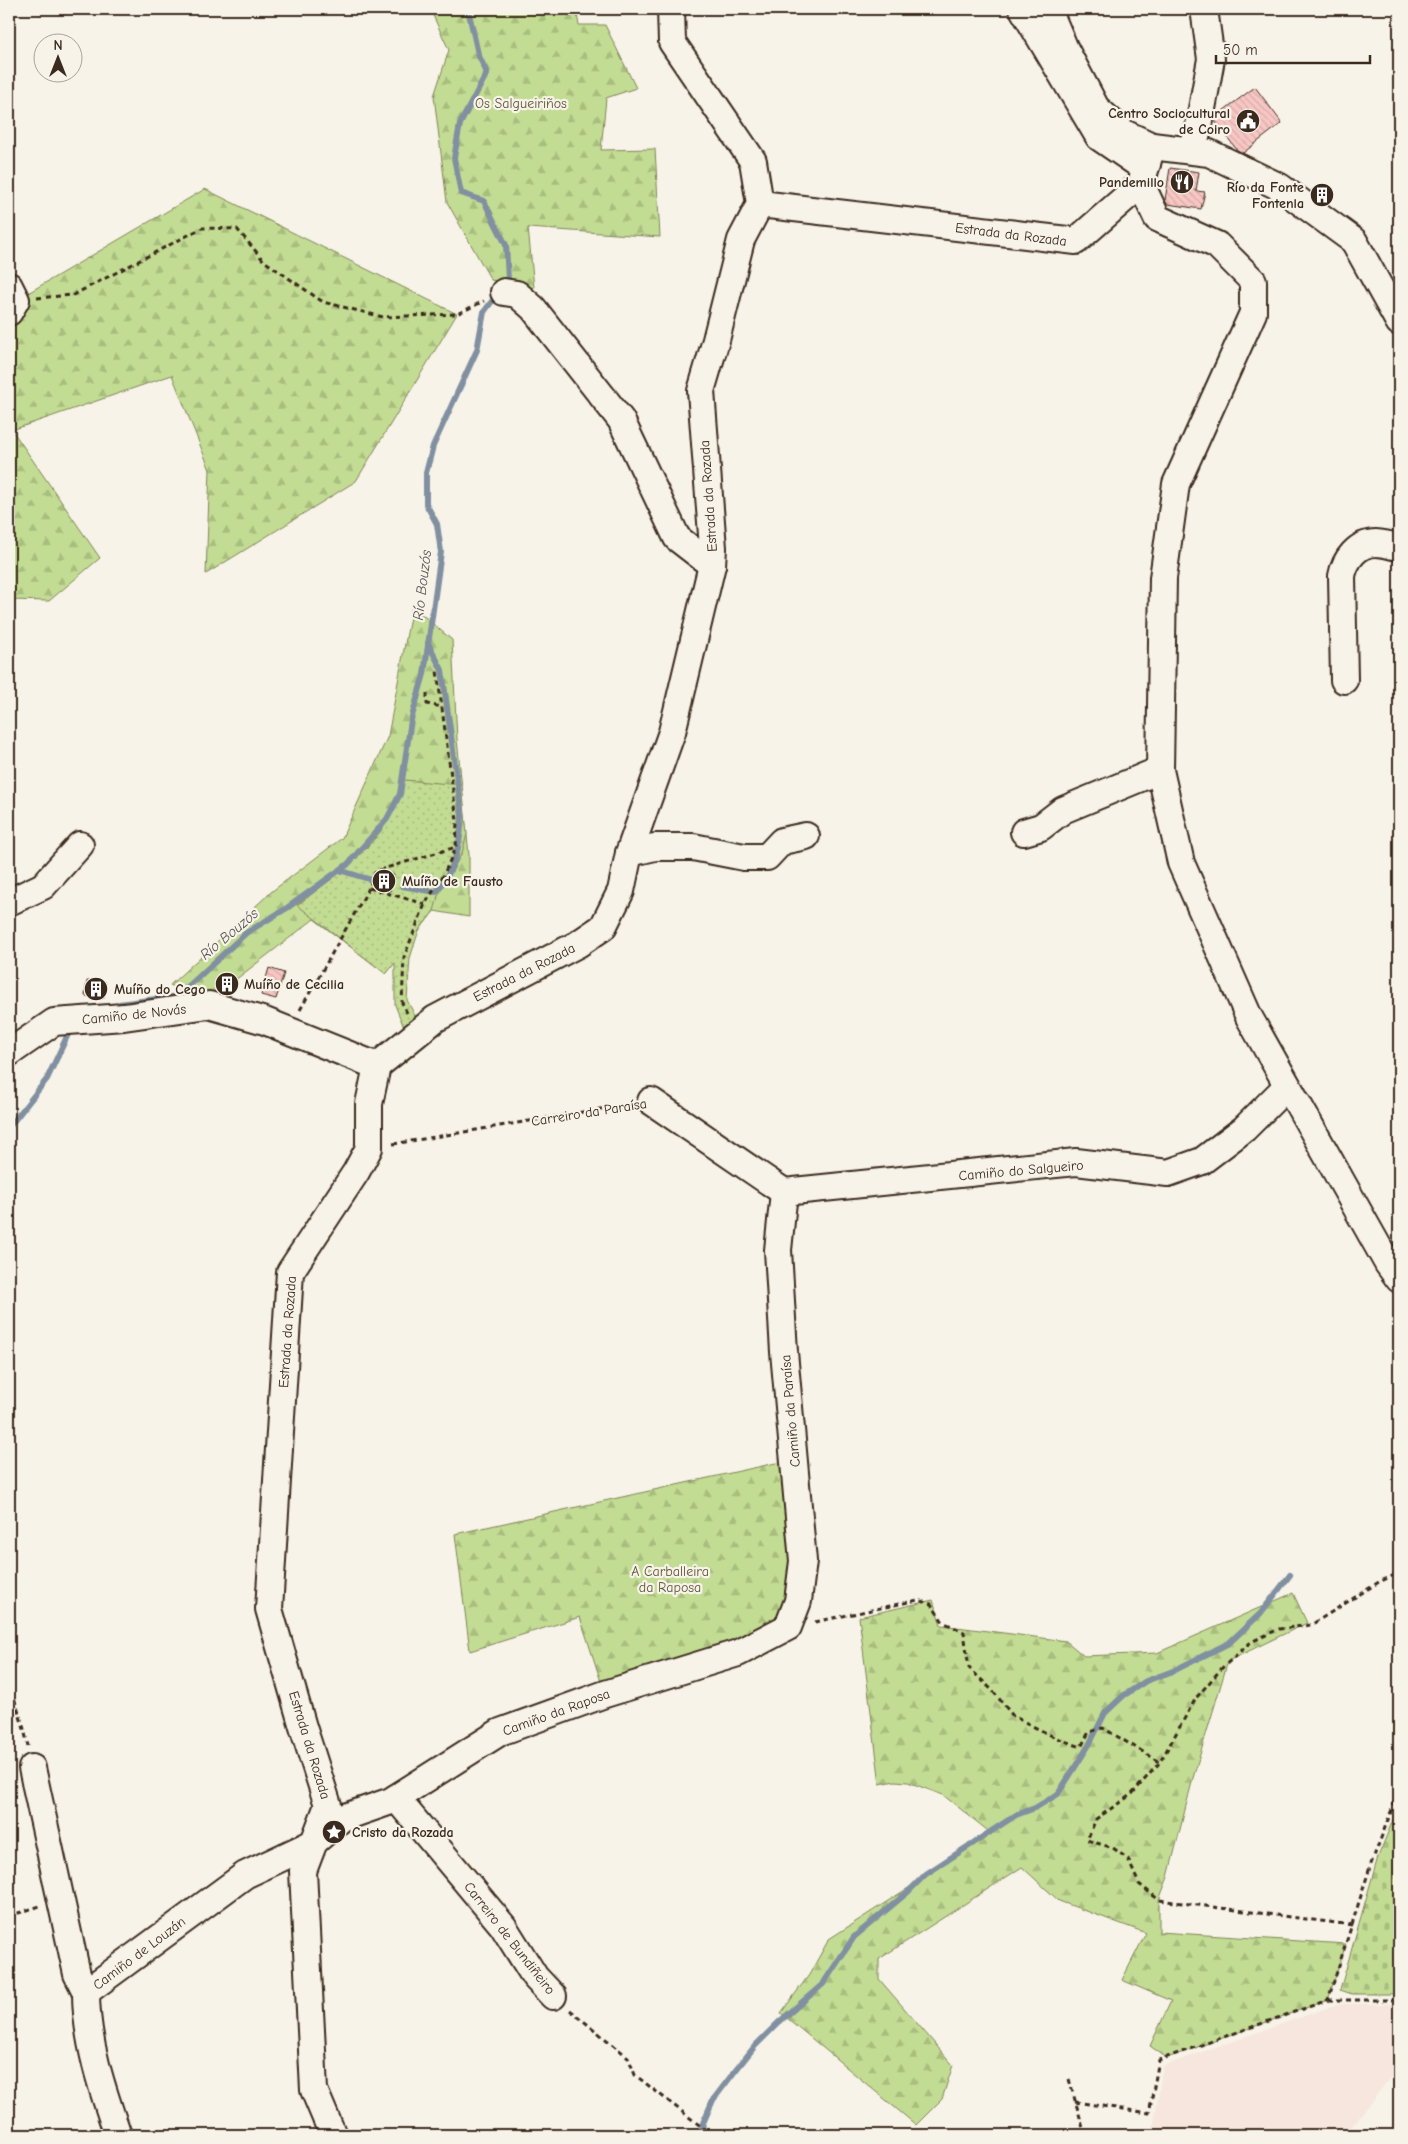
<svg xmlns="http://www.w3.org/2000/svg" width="1408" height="2144" font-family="'Comic Neue',sans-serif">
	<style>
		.built { fill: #f7e6dd }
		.forest { fill: url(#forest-firs); stroke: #7f8358 }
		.cemetery { fill: url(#cemetery-stones); stroke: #7f8358 }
		.park { fill: url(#park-dots); stroke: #7f8358 }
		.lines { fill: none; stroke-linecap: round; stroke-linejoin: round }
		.stream { stroke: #8190a1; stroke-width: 6 }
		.building { fill: url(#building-back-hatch); stroke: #3b2a1e }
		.minor-casing { stroke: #3b2a1e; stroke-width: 30 }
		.path { stroke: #3b2a1e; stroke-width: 3; stroke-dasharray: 5 4; stroke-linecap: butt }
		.minor { stroke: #f7f3e8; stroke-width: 26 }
		.labels { text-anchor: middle; stroke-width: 4.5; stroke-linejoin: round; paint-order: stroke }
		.park-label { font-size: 14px; fill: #5d563b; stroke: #f7f3e8 }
		.poi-label { font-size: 14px; font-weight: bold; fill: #3b2a1e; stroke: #f7f3e8; text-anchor: start }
		.street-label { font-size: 14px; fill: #3b2a1e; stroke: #f7f3e8 }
		.water-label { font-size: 15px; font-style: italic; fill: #585454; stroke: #f7f3e8 }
	</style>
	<defs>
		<pattern id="forest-firs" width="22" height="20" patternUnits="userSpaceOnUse" patternTransform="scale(1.25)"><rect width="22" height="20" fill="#c3dc93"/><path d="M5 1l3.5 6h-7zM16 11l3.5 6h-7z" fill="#a8bd7e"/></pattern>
		<pattern id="cemetery-stones" width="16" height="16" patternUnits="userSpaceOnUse" patternTransform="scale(1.25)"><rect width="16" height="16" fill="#c3dc93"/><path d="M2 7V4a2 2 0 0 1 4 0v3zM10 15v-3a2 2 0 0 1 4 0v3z" fill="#a8bd7e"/></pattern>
		<pattern id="park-dots" width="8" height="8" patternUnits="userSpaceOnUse" patternTransform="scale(1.25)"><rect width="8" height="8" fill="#c3dc93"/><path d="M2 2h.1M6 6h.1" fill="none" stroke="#a8bd7e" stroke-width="1.8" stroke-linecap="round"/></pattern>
		<pattern id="building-back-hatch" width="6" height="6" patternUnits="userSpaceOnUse" patternTransform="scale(1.25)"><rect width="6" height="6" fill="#f8c7c4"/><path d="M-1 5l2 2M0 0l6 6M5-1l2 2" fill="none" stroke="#d6aba8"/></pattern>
	</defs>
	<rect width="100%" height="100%" fill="#f7f3e8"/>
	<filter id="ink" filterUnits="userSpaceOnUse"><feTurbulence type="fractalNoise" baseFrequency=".02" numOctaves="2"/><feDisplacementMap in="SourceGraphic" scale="10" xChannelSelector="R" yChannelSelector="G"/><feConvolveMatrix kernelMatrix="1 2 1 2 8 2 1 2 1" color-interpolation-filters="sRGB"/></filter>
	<g filter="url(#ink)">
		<polygon class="built" points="1338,2004 1399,2004 1399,2061 1393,2074 1345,2135 1152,2135 1163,2066"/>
		<g class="forest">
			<polygon points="430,9 576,9 579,25 605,25 636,88 606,98 601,150 655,149 660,237 528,228 534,288 491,280 447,202 434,96 449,50"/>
			<polygon points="205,189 457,314 356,481 206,574 210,470 172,375 12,430 100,558 49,601 9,600 9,312 16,300"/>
			<polygon points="412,606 452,640 457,739 469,855 469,917 434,911 386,974 314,919 208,1001 170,985 271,892 342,838 388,736"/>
			<polygon points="794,1459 788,1627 605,1694 580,1617 470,1651 455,1534"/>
			<polygon points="1293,1593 1307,1623 1228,1661 1193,1778 1168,1877 1159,1900 1159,1932 1346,1944 1328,2000 1167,2058 1150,2046 1171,2001 1122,1980 1146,1933 1059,1901 1022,1867 879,1959 879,1979 953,2065 942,2099 916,2125 781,2013 809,1975 829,1939 992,1834 943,1795 908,1782 895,1781 880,1784 859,1617 933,1600 941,1625 1066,1641 1084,1656 1157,1653"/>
		</g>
		<polygon class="cemetery" points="1399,1805 1399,1994 1352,1994 1340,1990 1378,1857"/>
		<path class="park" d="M404 780 462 785 467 834 462 853 438 896 434 911 419 930 410 958 407 1000 422 1029 409 1040 395 1005V963L386 974 297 905C339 874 395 835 404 780Z"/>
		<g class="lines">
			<g class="stream">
				<polyline points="468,9 478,54 487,73 460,124 454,158 461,193 484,201 506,245 508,279 504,285"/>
				<polyline points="339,870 375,881"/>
				<path d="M402 886 436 892C456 868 460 846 462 816L442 670 428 643"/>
				<polyline points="119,1004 178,996 246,933 287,908 348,864 387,819 400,794 411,720 424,674 441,552 437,524 426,504 426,473 433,446 477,350 484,312 498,293"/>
				<polyline points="9,1127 47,1079 70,1030"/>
				<polyline points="701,2135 703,2123 713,2100 732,2075 755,2046 778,2023 823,1984 854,1937 908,1892 926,1874 1016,1815 1035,1808 1058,1794 1089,1745 1105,1713 1123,1696 1146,1681 1173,1671 1229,1643 1260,1614 1290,1575"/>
			</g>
		</g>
		<g class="building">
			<polygon points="1255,87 1282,123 1243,153 1237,150 1215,121 1216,116"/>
			<polygon points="1170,168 1199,172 1196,191 1205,192 1201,209 1167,204 1165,200"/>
			<polygon points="379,871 394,875 390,891 374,886"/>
			<polygon points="269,968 284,973 276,999 261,995"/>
			<polygon points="87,981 105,982 104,998 85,996"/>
		</g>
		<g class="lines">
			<g class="minor-casing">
				<g id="minor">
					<polyline points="671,9 672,42 753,161 760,204"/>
					<polyline points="1023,9 1099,137 1137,163 1147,164"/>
					<polyline points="1048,9 1065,49 1096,108 1124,133 1152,146 1209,153 1280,187 1354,241 1399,322"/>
					<polyline points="1190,150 1198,131 1211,59 1204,9"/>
					<polyline points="1141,184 1157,218 1217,245 1253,281 1253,313 1176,484 1163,578 1160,770 1181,863 1249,1017 1388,1264 1399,1279"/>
					<polyline points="9,286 16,300 9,312"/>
					<polyline points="504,292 517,294 533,308 621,420 677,538 712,565"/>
					<path d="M1344 680 1342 576C1345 560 1357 543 1376 543 1383 543 1392 546 1399 547"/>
					<polyline points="1024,832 1041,827 1063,810 1160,770"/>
					<polyline points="629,853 655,847 693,847 744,857 767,857 782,841 806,836"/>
					<polyline points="9,902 43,886 80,845"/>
					<polyline points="9,1053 54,1022 124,1017 209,1005 265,1021 377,1066"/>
					<polyline points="651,1101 784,1192"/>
					<polyline points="784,1192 1076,1162 1168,1173 1202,1161 1244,1129 1287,1086"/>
					<polyline points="32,1768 77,1974 86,1992 245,1875 313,1843 342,1818 391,1801 500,1732 605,1694 738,1653 788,1627 798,1601 803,1561 784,1352 778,1250 784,1192"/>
					<polyline points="396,1798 503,1926 535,1977 553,1996"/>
					<path d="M86 1992C86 2041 102 2089 118 2135"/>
					<polyline points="333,2135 314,2090 303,1871 328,1805 303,1727 269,1609 290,1272 356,1172 369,1148 369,1104 377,1066 435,1019 578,944 603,927 621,891 629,853 672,732 712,565 713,548 701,391 716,340 741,240 760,204 1076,241 1141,184 1152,146"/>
				</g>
			</g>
			<g class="path">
				<polyline points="37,298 73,295 202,228 237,229 264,261 323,302 383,317 457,314 484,301"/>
				<polyline points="427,693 427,704 442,707"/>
				<polyline points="369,888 425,904"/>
				<polyline points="300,1010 369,888 376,871 456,847"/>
				<polyline points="407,1013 402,1003 404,957 425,904 443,876 456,847 457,821 437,671"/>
				<polyline points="393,1144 630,1104"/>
				<polyline points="9,1315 11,1319 9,1432"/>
				<polyline points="815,1622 918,1600 931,1604 943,1622 964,1632 969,1668 992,1690 1013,1716 1054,1737 1081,1747 1089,1732 1103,1728 1160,1762"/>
				<polyline points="9,1682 24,1729 28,1746"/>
				<polyline points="9,1916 40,1906"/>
				<polyline points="1352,1925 1159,1900 1139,1884 1128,1859 1113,1848 1087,1840 1096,1819 1132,1794 1160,1762 1196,1698 1222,1668 1251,1642 1279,1629 1311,1625 1379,1582 1399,1573"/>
				<polyline points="1328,2000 1399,2000"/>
				<polyline points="570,2010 628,2057 635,2075 712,2135"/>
				<polyline points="1069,2079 1085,2135"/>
				<polyline points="1075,2102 1149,2113 1159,2060 1328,2000 1371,1864 1399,1791"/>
			</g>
			<use href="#minor" class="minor"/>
		</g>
	</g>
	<defs>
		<g id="civic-disc" transform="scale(1.25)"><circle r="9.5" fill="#3b2a1e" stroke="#f7f3e8"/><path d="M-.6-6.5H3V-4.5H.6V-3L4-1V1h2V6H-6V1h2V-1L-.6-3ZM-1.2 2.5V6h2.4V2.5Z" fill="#fff"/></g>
		<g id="restaurant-disc" transform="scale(1.25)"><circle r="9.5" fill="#3b2a1e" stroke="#f7f3e8"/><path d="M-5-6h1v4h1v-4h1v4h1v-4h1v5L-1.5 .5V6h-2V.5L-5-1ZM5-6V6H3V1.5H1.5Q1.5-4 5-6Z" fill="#fff"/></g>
		<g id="building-disc" transform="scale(1.25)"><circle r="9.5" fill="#3b2a1e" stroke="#f7f3e8"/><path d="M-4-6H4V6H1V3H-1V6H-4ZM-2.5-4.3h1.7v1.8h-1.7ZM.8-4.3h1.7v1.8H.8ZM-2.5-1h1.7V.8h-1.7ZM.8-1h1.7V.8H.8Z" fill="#fff"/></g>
		<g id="sight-disc" transform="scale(1.25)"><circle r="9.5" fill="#3b2a1e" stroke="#f7f3e8"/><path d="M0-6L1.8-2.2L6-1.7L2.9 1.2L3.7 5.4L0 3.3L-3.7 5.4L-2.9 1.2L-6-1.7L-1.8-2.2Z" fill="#fff"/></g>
	</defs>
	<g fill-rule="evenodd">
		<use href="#civic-disc" x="1248" y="121"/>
		<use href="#restaurant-disc" x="1182" y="182"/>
		<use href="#building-disc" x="1322" y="195"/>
		<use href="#building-disc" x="384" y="881"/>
		<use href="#building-disc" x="227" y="984"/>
		<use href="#building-disc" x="96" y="989"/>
		<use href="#sight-disc" x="334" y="1832"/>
	</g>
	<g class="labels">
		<g class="park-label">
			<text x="521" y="108">Os Salgueiriños</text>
			<text x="670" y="1576">A Carballeira<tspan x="670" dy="16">da Raposa</tspan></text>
		</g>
		<g class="poi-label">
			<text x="1230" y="118" text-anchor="end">Centro Sociocultural<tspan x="1230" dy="16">de Coiro</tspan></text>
			<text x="1164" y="187" text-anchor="end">Pandemillo</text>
			<text x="1304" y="192" text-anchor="end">Río da Fonte<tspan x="1304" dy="16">Fontenla</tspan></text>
			<text x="402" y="886">Muíño de Fausto</text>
			<text x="244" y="989">Muíño de Cecilia</text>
			<text x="114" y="994">Muíño do Cego</text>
			<text x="352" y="1837">Cristo da Rozada</text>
		</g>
		<g class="street-label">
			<text transform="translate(1011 234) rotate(7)" y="5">Estrada da Rozada</text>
			<text transform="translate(708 496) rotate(-94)" y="5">Estrada da Rozada</text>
			<text transform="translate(524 972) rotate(-27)" y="5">Estrada da Rozada</text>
			<text transform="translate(134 1014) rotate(-6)" y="5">Camiño de Novás</text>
			<text transform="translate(589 1112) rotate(-9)" y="5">Carreiro da Paraísa</text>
			<text transform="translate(1021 1170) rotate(-5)" y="5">Camiño do Salgueiro</text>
			<text transform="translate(287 1332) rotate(-86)" y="5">Estrada da Rozada</text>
			<text transform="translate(790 1411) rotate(-95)" y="5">Camiño da Paraísa</text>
			<text transform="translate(556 1712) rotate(-20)" y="5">Camiño da Raposa</text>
			<text transform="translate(310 1745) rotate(73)" y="5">Estrada da Rozada</text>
			<text transform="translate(510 1938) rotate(52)" y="5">Carreiro de Bundiñeiro</text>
			<text transform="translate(139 1953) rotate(-37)" y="5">Camiño de Louzán</text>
		</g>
		<g class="water-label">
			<text transform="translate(422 585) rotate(-83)" y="5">Río Bouzós</text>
			<text transform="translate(229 934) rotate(-40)" y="5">Río Bouzós</text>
		</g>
	</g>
	<rect width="1408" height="2144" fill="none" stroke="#f7f3e8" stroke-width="30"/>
	<rect x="15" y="15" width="1378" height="2114" fill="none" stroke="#3b2a1e" stroke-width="2" filter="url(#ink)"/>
	<g transform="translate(58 58)"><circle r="24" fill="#f7f3e8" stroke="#aca397"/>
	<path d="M0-4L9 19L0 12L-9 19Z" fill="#3b2a1e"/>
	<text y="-8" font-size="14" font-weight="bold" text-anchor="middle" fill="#3b2a1e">N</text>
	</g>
	<path d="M1216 55v8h154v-8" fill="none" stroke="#3b2a1e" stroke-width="2.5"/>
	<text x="1223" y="55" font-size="15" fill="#3b2a1e" stroke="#f7f3e8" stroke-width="4" paint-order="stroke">50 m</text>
</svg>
